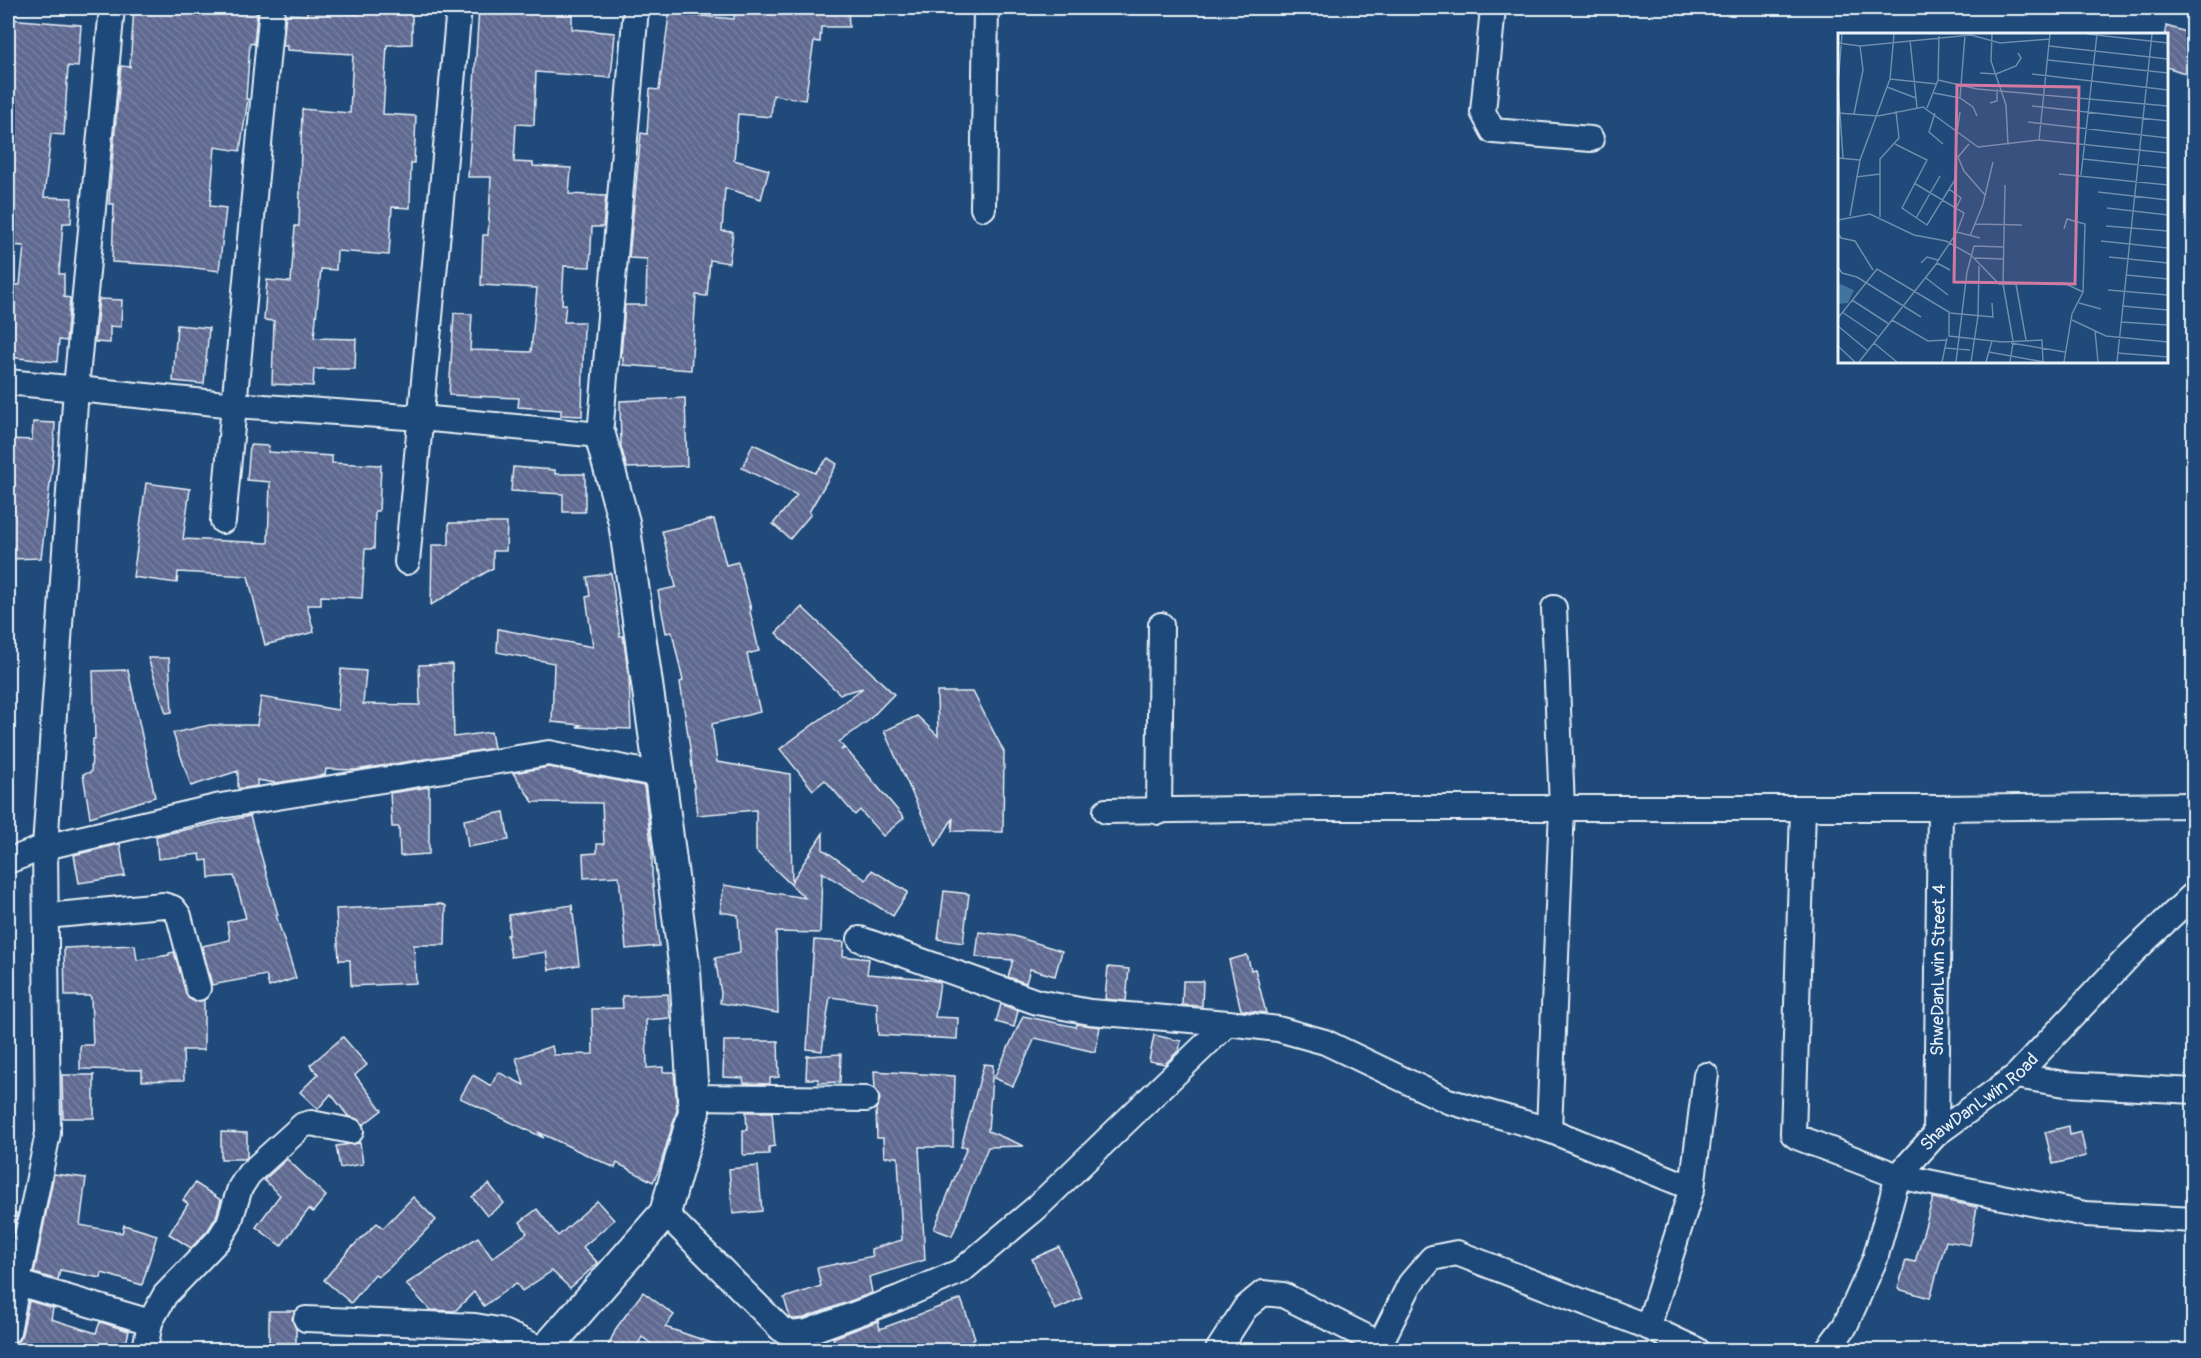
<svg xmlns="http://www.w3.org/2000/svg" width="2201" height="1358" font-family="Pangolin,sans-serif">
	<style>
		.building { fill: url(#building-back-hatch); stroke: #e8f1f8; stroke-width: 1.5 }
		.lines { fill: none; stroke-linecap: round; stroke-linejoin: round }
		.minor-casing { stroke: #e8f1f8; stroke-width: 28 }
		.tertiary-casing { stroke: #e8f1f8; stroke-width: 34 }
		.minor { stroke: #1f4a7a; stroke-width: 24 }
		.tertiary { stroke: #1f4a7a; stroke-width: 30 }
		.labels { text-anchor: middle; stroke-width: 4.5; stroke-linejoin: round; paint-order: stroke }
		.street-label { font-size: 18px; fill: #e8f1f8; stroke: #1f4a7a }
		.inset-road { fill: none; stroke: #6f8dac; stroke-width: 1.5 }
		.view { fill: #d37aa2; fill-opacity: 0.15; stroke: #d37aa2; stroke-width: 3 }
		.inset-edge { fill: none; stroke: #e8f1f8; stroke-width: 3 }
	</style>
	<defs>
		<pattern id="building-back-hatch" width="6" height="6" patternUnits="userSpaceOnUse" patternTransform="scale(1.5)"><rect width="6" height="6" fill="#606a91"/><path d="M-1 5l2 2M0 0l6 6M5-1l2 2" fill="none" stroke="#7780a1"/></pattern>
	</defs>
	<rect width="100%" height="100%" fill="#1f4a7a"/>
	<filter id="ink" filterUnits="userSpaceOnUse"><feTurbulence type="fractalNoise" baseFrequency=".0167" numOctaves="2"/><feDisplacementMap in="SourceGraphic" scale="12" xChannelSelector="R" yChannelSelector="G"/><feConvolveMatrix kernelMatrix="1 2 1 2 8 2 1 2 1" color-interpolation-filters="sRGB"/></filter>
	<g filter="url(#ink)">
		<g class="building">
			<polygon points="134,8 255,8 255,12 257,13 254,44 250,43 246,99 248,99 240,151 215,147 210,206 226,208 219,271 179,266 112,262 114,204 109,204 110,185 121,66 130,67"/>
			<polygon points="357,8 410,8 412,10 412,44 387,45 383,114 416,116 414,163 411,163 410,208 392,207 389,255 337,251 336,270 321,269 314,338 356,339 355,369 314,369 313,386 272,384 274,321 264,320 267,280 291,282 295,226 299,226 302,109 350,113 353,54 287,50 287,46 283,46 286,14 307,15 307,10 357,14"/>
			<polygon points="479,8 563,8 563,11 572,11 572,29 615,33 611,78 536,72 534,125 516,124 514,162 533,163 533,166 571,168 569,194 606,196 603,227 592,227 590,267 564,266 562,304 566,304 564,322 584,322 582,416 561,415 561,410 518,407 519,398 449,395 454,313 472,314 470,350 531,352 537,288 481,285 483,235 488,235 491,177 468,177"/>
			<polygon points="670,8 691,8 691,15 734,19 735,8 848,8 849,27 821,27 820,42 814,41 805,100 773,95 771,117 738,114 734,160 769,170 761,199 725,188 722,231 733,232 729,263 710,260 707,296 696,295 691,370 623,365 623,357 621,357 625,305 646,305 647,259 629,258 641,133 647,134 650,89 659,90"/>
			<polygon points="8,19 81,25 78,67 68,66 64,135 51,134 44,197 72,198 71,223 63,223 59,274 64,274 64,297 70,298 66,341 59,340 57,362 8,357 8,284 20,285 24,246 8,245"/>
			<polygon points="2166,26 2193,34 2193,55 2188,74 2166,67"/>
			<polygon points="99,299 122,300 121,327 110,326 110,343 95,342"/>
			<polygon points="177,325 209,328 204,384 173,381"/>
			<polygon points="685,398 687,466 627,468 621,447 620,401"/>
			<polygon points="33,422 55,423 53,459 41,558 11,559 11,514 8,513 8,439 32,440"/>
			<polygon points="753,444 815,473 828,458 837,464 809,512 811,514 790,539 773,524 797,495 742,468"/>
			<polygon points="250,445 269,446 268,452 332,456 332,463 381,465 379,511 375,511 374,549 365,549 362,598 321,596 321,605 307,605 314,632 265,645 248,576 178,572 177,583 133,577 146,483 190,489 183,539 268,543 270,482 247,480"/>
			<polygon points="513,467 555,470 555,474 585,474 585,512 563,512 563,494 511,491"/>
			<polygon points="714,519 726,565 738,562 751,609 749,607 759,651 747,654 760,712 712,724 717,762 790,774 792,881 823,833 823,849 866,880 872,870 908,892 893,916 822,872 820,933 776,932 778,1013 720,1003 721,993 715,958 740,953 738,915 720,912 724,885 805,898 756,851 756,810 697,815 690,748 680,682 683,681 672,632 666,633 658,591 676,587 662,531"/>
			<polygon points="449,523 507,523 506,551 493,551 493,568 431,605 432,545 449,545"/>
			<polygon points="611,573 620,636 623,636 629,678 631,729 577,727 581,725 552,722 554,663 497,652 498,629 593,647 586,597 590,596 587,577"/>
			<polygon points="802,607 894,694 868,721 839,742 844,747 841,750 845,748 904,818 883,836 860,810 855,815 825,780 813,790 780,749 863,688 840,694 776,633"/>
			<polygon points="148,658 169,658 172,712 166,713"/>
			<polygon points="452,664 454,737 491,732 494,748 355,770 326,769 325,775 276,783 257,780 257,786 245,788 238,788 238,771 191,786 173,733 210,725 257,725 261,697 338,710 341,669 366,671 363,704 420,705 419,665"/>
			<polygon points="128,670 155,797 90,817 83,774 91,772 93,739 95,739 93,671"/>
			<polygon points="937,692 973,692 1004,752 1003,832 952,831 953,818 936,846 884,731 917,716 938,736"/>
			<polygon points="549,767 644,786 652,852 652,874 659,946 626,949 619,876 584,878 583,854 597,853 597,844 604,844 602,803 533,802 513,773"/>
			<polygon points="429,787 429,854 400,856 399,827 392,827 390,793"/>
			<polygon points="504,812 509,840 468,847 464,820"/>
			<polygon points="250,816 278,915 276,915 296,978 269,987 266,975 212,985 202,946 230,940 227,922 246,918 234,876 209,878 208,860 201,861 200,854 158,859 156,836"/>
			<polygon points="120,844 125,876 79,883 74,855"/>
			<polygon points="944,891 969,894 963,943 938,939"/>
			<polygon points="441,904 446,906 445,945 414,945 416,983 351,986 350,960 339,960 336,909"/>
			<polygon points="572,905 579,965 549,970 546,952 511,957 507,935 509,935 509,915"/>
			<polygon points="979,932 1014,936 1062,951 1055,976 1030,969 1026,983 1008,977 1013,960 976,957"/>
			<polygon points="814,940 844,942 843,956 869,959 867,974 919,978 940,982 935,1017 958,1018 957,1039 878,1035 877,1003 830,997 822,1051 807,1049"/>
			<polygon points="135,945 137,960 169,955 169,953 174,952 188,998 195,1002 204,1000 204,1050 183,1050 184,1080 142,1081 142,1070 80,1069 80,1045 93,1045 91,998 90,996 65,996 64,948"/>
			<polygon points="1247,955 1251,970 1255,969 1266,1013 1241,1010 1229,960"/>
			<polygon points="1108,967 1129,969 1126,1001 1105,999"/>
			<polygon points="1183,981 1203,981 1202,1006 1182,1005"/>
			<polygon points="668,994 670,1018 646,1020 647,1068 663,1067 663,1072 674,1072 677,1110 659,1170 653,1182 617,1163 615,1168 538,1132 544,1138 460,1098 473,1075 491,1086 498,1072 524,1085 516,1058 552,1046 554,1055 593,1054 592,1009 623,1008 622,996"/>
			<polygon points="1001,1004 1018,1011 1014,1027 996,1022"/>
			<polygon points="1023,1016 1076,1027 1077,1024 1100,1027 1095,1052 1035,1038 1013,1086 994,1078"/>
			<polygon points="1154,1035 1181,1041 1179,1050 1165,1064 1149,1061"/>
			<polygon points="343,1037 367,1065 355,1075 382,1110 363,1125 360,1120 348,1116 331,1094 318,1109 300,1092 318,1074 310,1065"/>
			<polygon points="724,1041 778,1041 779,1077 770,1078 770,1084 744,1083 743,1078 723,1077"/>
			<polygon points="841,1054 840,1082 818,1083 818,1079 806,1079 807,1056"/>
			<polygon points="984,1064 993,1065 988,1131 1024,1146 988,1147 952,1236 934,1229 967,1147 961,1147"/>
			<polygon points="874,1071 955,1076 953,1147 919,1147 925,1260 869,1277 872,1293 804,1318 794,1319 790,1318 784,1298 821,1286 817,1268 873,1256 871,1249 902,1240 898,1157 884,1157 883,1138 877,1138 876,1109 880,1099 875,1088"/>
			<polygon points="62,1075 94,1075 94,1118 63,1118"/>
			<polygon points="746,1112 772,1112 775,1146 769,1147 769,1154 743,1155 743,1130 747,1130"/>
			<polygon points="2069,1126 2070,1135 2081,1132 2086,1156 2053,1164 2045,1132"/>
			<polygon points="221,1132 247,1133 247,1157 244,1159 221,1159"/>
			<polygon points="360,1143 363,1164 340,1168 336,1146"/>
			<polygon points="287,1159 326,1196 313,1212 309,1209 281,1246 256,1227 280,1195 264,1180"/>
			<polygon points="758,1166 762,1211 733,1214 729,1169"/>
			<polygon points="54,1174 86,1178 80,1225 122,1233 124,1225 157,1235 142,1285 102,1273 101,1278 60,1270 58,1280 34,1273"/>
			<polygon points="195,1183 221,1200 216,1217 208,1230 191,1248 169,1234 188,1204 183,1200"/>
			<polygon points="489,1184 504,1203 487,1216 472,1197"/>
			<polygon points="413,1197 436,1220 390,1267 378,1277 375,1274 351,1303 324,1280 347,1252 377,1223 383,1228"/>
			<polygon points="1933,1198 1977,1207 1970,1245 1946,1241 1930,1298 1898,1289 1906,1260 1915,1262"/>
			<polygon points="597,1201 614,1220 583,1247 598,1263 570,1288 552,1271 522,1291 516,1283 484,1306 474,1292 455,1311 430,1310 406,1284 478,1237 492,1258 527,1233 520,1222 537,1209 558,1236"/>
			<polygon points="8,1213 17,1213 12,1240 8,1240"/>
			<polygon points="1059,1247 1082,1298 1055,1310 1032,1259"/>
			<polygon points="643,1292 674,1315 665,1327 724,1347 723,1350 660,1350 642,1337 635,1350 606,1350 617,1327"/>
			<polygon points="961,1299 975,1338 973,1339 977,1350 830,1350 836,1347 833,1338 878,1321 880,1329"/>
			<polygon points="29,1301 53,1308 51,1319 96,1333 100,1322 129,1331 126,1343 132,1344 131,1350 12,1350 13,1344 19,1340 22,1334"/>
			<polygon points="269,1311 295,1311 292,1319 296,1329 296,1343 269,1343"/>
		</g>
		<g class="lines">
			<g class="minor-casing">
				<g id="minor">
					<polyline points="1493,8 1483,112 1493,131 1591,139"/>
					<polyline points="983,208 986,8"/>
					<polyline points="8,382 235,405 421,418 600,435 636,8"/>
					<polyline points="223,521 272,8"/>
					<polyline points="407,562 459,8"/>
					<polyline points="1803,809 1793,1134 1797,1137 1898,1176 2085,1214 2194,1220"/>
					<polyline points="1106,811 1319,808 1940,808 2194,805"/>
					<polyline points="1159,812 1161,625"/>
					<polyline points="8,861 45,847 221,806 549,753 660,775"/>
					<polyline points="46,916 163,905 173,908 179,916 198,988"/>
					<polyline points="860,939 1037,1002 1090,1012 1228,1023 1278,1029 1325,1042 1448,1101 1549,1130 1692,1188"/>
					<polyline points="2016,1076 2065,1084 2194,1091"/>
					<polyline points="693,1097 866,1099"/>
					<polyline points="1549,1130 1562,808 1554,608"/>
					<path id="s1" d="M1936 1134 1940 808"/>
					<polyline points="665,1213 781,1329 792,1334 807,1332 899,1298 961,1271 1036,1208 1228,1023"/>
					<polyline points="8,1280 150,1322"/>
					<polyline points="306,1319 475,1326 498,1330 544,1350"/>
					<polyline points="8,1331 48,1133 45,847 76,388 112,8"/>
					<polyline points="145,1350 150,1322 165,1295 219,1239 229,1223 240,1188 249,1174 303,1125 311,1123 351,1131"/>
					<polyline points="1218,1350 1245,1308 1263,1293 1283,1295 1380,1344"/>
					<polyline points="1377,1350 1410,1284 1432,1258 1457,1253 1648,1327"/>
					<polyline points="1697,1350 1648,1327 1692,1188 1706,1075"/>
					<path id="s2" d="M1827 1350 1845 1326 1875 1259 1898 1176 1936 1134 2016 1076 2130 955 2194 894"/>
				</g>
			</g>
			<g class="tertiary-casing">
				<polyline id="tertiary" points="545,1350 665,1213 694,1112 685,971 660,775 624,522 600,435"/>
			</g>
			<use href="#minor" class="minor"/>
			<use href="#tertiary" class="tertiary"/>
		</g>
	</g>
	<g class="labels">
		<g class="street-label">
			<text dy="6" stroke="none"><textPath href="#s1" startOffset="164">ShweDanLwin Street 4</textPath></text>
			<text dy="6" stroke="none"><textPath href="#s2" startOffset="300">ShawDanLwin Road</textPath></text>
		</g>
	</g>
	<g transform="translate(1838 33)">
		<rect width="330" height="330" fill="#1f4a7a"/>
		<path d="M0 250 16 257 10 270 0 271Z" fill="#41759e"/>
		<path class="inset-road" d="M4 1 0 52 5 125M154 1 153 28 168 72 170 112M249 1 330 10M72 7 79 75M0 10 22 13 133 2 162 10 212 6M211 13 330 26M210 27 330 40M142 40 158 41 178 33 183 25 180 20M194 41 330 57M52 46 99 51M100 47 139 56 330 73M49 54 78 65M96 60 122 65 135 74 139 83M122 65 127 2M152 70 159 68V56M194 73 330 88M89 75 100 47 101 3M0 80 40 83 85 74 140 114 201 107 330 120M97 80 91 99 105 111M16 81 25 37 22 13M190 89 330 105M119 100 122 79M201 107 212 1M57 111 89 127 64 175 89 192 118 145M131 111 120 124 126 138 147 162M0 125 22 127M245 126 330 135M221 141 330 152M243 142 259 1M18 144 42 141M76 150 126 180 119 199M167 152 165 251 175 308M111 156 123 165 118 175M260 159 330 167M269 175 330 182M12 183 22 127 52 46 56 1M42 184V126L61 105 58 78M78 185 102 143M0 187 32 181 76 202 108 208 133 222 161 251 226 250 245 259M137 191 184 192M268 193 330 198M226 196 229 186 247 191 245 259 234 281 226 329M0 200 3 205 17 208 35 237M132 203 145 171 155 129M263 208 330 215M271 224 330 230M137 225 165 226M99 229 119 199 142 205M83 230 89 224 100 227M0 234 4 240 19 244 83 284M288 242 330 246M88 245 110 262M178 251 188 307M270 257 330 262M14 267 51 291M241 270 263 276M284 273 330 277M4 279 41 304M112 280 155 284 154 270M0 285 39 236 111 279V303L164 309 204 307 205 329M54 287 90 308 108 307M234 287 268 303 330 309M283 289 330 292M0 293 30 318M257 298 260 329M36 310 59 329M173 310 227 319M0 313 17 329M107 315 132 317M151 319 206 329M279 320 330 324M21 329 99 230 112 237M104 329 109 305M118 329 129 239 136 213 166 214M133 329 140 283 141 233M148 329 154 308M172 329 175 310M279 329 314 1"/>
		<path class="view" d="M119 52 241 54 237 251 116 249Z"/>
		<rect width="330" height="330" class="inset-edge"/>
	</g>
	<rect width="2201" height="1358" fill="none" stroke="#1f4a7a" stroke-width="30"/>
	<rect x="15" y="15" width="2171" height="1328" fill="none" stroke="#e8f1f8" stroke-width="2" filter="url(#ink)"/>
</svg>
